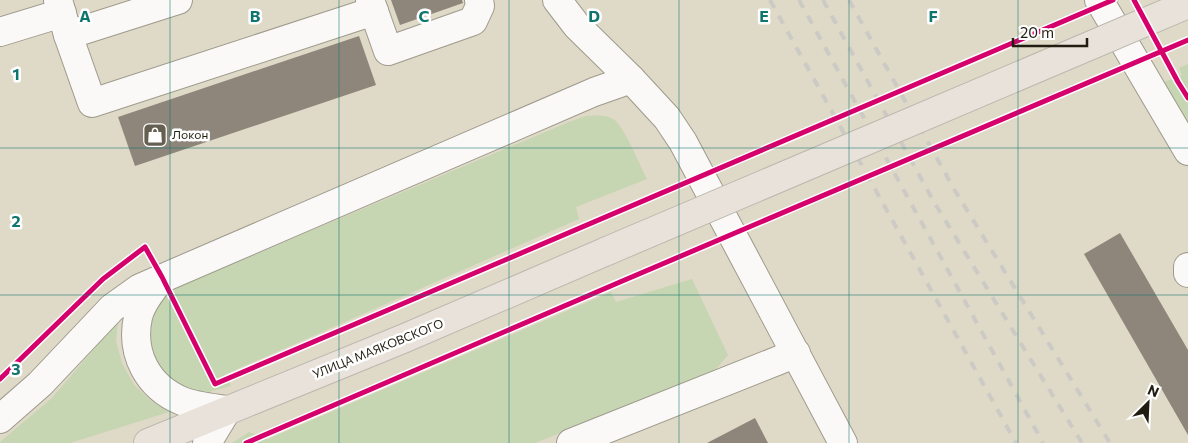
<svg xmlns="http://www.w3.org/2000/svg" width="1188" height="443" font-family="Commissioner,sans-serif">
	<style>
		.green { fill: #c6d5b2 }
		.building { fill: #8e867b }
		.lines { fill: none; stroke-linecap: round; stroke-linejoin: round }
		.minor-casing { stroke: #9e9a8c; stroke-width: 30 }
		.major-casing { stroke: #bbb8af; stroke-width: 30 }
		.minor { stroke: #faf9f7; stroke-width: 28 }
		.major { stroke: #e9e2db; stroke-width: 28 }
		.rail { stroke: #cbcac4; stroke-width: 4; stroke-dasharray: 9 9; stroke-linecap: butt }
		.major-bridge-casing { stroke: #bbb8af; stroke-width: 30; stroke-linecap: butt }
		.major-bridge { stroke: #e9e2db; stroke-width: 28 }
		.cycleway-casing { stroke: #fff; stroke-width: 8 }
		.cycleway { stroke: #d6006c; stroke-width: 5 }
		.grid { fill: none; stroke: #0f766e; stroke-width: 1; stroke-opacity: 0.55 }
		.labels { text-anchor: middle; stroke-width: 5; stroke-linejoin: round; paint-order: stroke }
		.poi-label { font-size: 12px; fill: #211d11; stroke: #fff; text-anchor: start }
		.street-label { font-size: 12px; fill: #211d11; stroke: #fff }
		.grid-label { font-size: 16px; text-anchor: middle; font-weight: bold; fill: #0f766e; stroke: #fff; stroke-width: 5; stroke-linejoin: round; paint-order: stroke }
	</style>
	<rect width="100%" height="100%" fill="#dfd9c7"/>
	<g class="green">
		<polygon points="1188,64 1188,123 1164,82 1182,75 1179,68"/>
		<path d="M586 116C594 116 605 114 613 119 624 125 640 166 647 179L576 207 579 219 226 374 231 386 209 392 193 391 175 385 159 372 147 339 150 321 159 302 180 286 569 122Z"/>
		<polygon points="692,279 728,355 716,369 700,378 535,443 232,443 249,432 268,439 611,292 616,302"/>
		<polygon points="118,321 116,341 122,363 134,385 151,401 169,412 70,443 0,443 0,442 52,398"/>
	</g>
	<g class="building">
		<polygon points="391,0 462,0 463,3 400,25"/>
		<polygon points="359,36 376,85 135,166 118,117"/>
		<polygon points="1120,233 1188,350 1188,435 1084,254"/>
		<polygon points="755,418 768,443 707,443"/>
	</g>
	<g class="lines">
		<g class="minor-casing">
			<g id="minor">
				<polyline points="58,0 68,35 92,103 374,11"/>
				<polyline points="370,0 388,51 473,21 480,6 479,0"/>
				<polyline points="557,0 577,26 631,79 667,118 683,142 843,443"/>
				<polyline points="1099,0 1188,151"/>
				<polyline points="0,32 62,13"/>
				<polyline points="68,35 178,0"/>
				<polyline points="1188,267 1188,273"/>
				<path d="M159 281C151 292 141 303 138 317 130 354 148 387 182 401 194 406 214 408 227 410L207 443"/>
				<polyline points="0,419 40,384 112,308 140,288 594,92 631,79"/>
				<polyline points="571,443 777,361 796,353"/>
			</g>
		</g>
		<g class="major-casing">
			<polyline id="major" points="148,443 405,338 607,251"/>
		</g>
		<use href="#minor" class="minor"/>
		<use href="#major" class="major"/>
		<g class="rail">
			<polyline points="770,0 1016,443"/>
			<polyline points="799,0 1043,443"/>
			<polyline points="823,0 934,202 1082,443"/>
			<polyline points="849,0 954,189 1110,443"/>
		</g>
		<g class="major-bridge-casing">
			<polyline id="major-bridge" points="607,251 1188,4"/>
		</g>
		<use href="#major-bridge" class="major-bridge"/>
		<g class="cycleway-casing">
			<g id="cycleway">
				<polyline points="1134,0 1178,82 1188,98"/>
				<polyline points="0,379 103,279 145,247 162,277 215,384 1113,0"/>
				<polyline points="246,443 620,282 1188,40"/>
			</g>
		</g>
		<use href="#cycleway" class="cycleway"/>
	</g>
	<path class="grid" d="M170 0V443M339 0V443M509 0V443M679 0V443M849 0V443M1018 0V443M0 148H1188M0 295H1188"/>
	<defs>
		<g id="shop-square" transform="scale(1.25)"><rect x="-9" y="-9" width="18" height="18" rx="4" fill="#645f51" stroke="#fff"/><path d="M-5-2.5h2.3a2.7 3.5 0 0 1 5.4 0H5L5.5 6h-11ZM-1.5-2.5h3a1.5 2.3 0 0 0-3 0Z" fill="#fff"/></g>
	</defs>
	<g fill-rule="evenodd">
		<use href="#shop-square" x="155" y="135"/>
	</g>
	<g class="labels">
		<g class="poi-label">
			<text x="172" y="139">Локон</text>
		</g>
		<g class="street-label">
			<text transform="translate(378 349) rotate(-22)" y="4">УЛИЦА МАЯКОВСКОГО</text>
		</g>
	</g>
	<g class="grid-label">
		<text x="85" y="22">A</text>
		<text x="255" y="22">B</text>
		<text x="424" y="22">C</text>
		<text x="594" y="22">D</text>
		<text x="764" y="22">E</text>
		<text x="933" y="22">F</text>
		<text x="16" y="80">1</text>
		<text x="16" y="227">2</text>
		<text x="16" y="375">3</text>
	</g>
	<g transform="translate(1148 403) rotate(24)" stroke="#ffffff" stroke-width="4" paint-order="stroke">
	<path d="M0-4L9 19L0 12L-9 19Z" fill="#211d11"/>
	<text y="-8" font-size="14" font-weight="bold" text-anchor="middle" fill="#211d11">N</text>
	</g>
	<path d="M1013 38v8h74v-8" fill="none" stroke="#211d11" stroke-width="2.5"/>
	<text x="1020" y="38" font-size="15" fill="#211d11" stroke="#ffffff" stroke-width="4" paint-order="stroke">20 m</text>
</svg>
